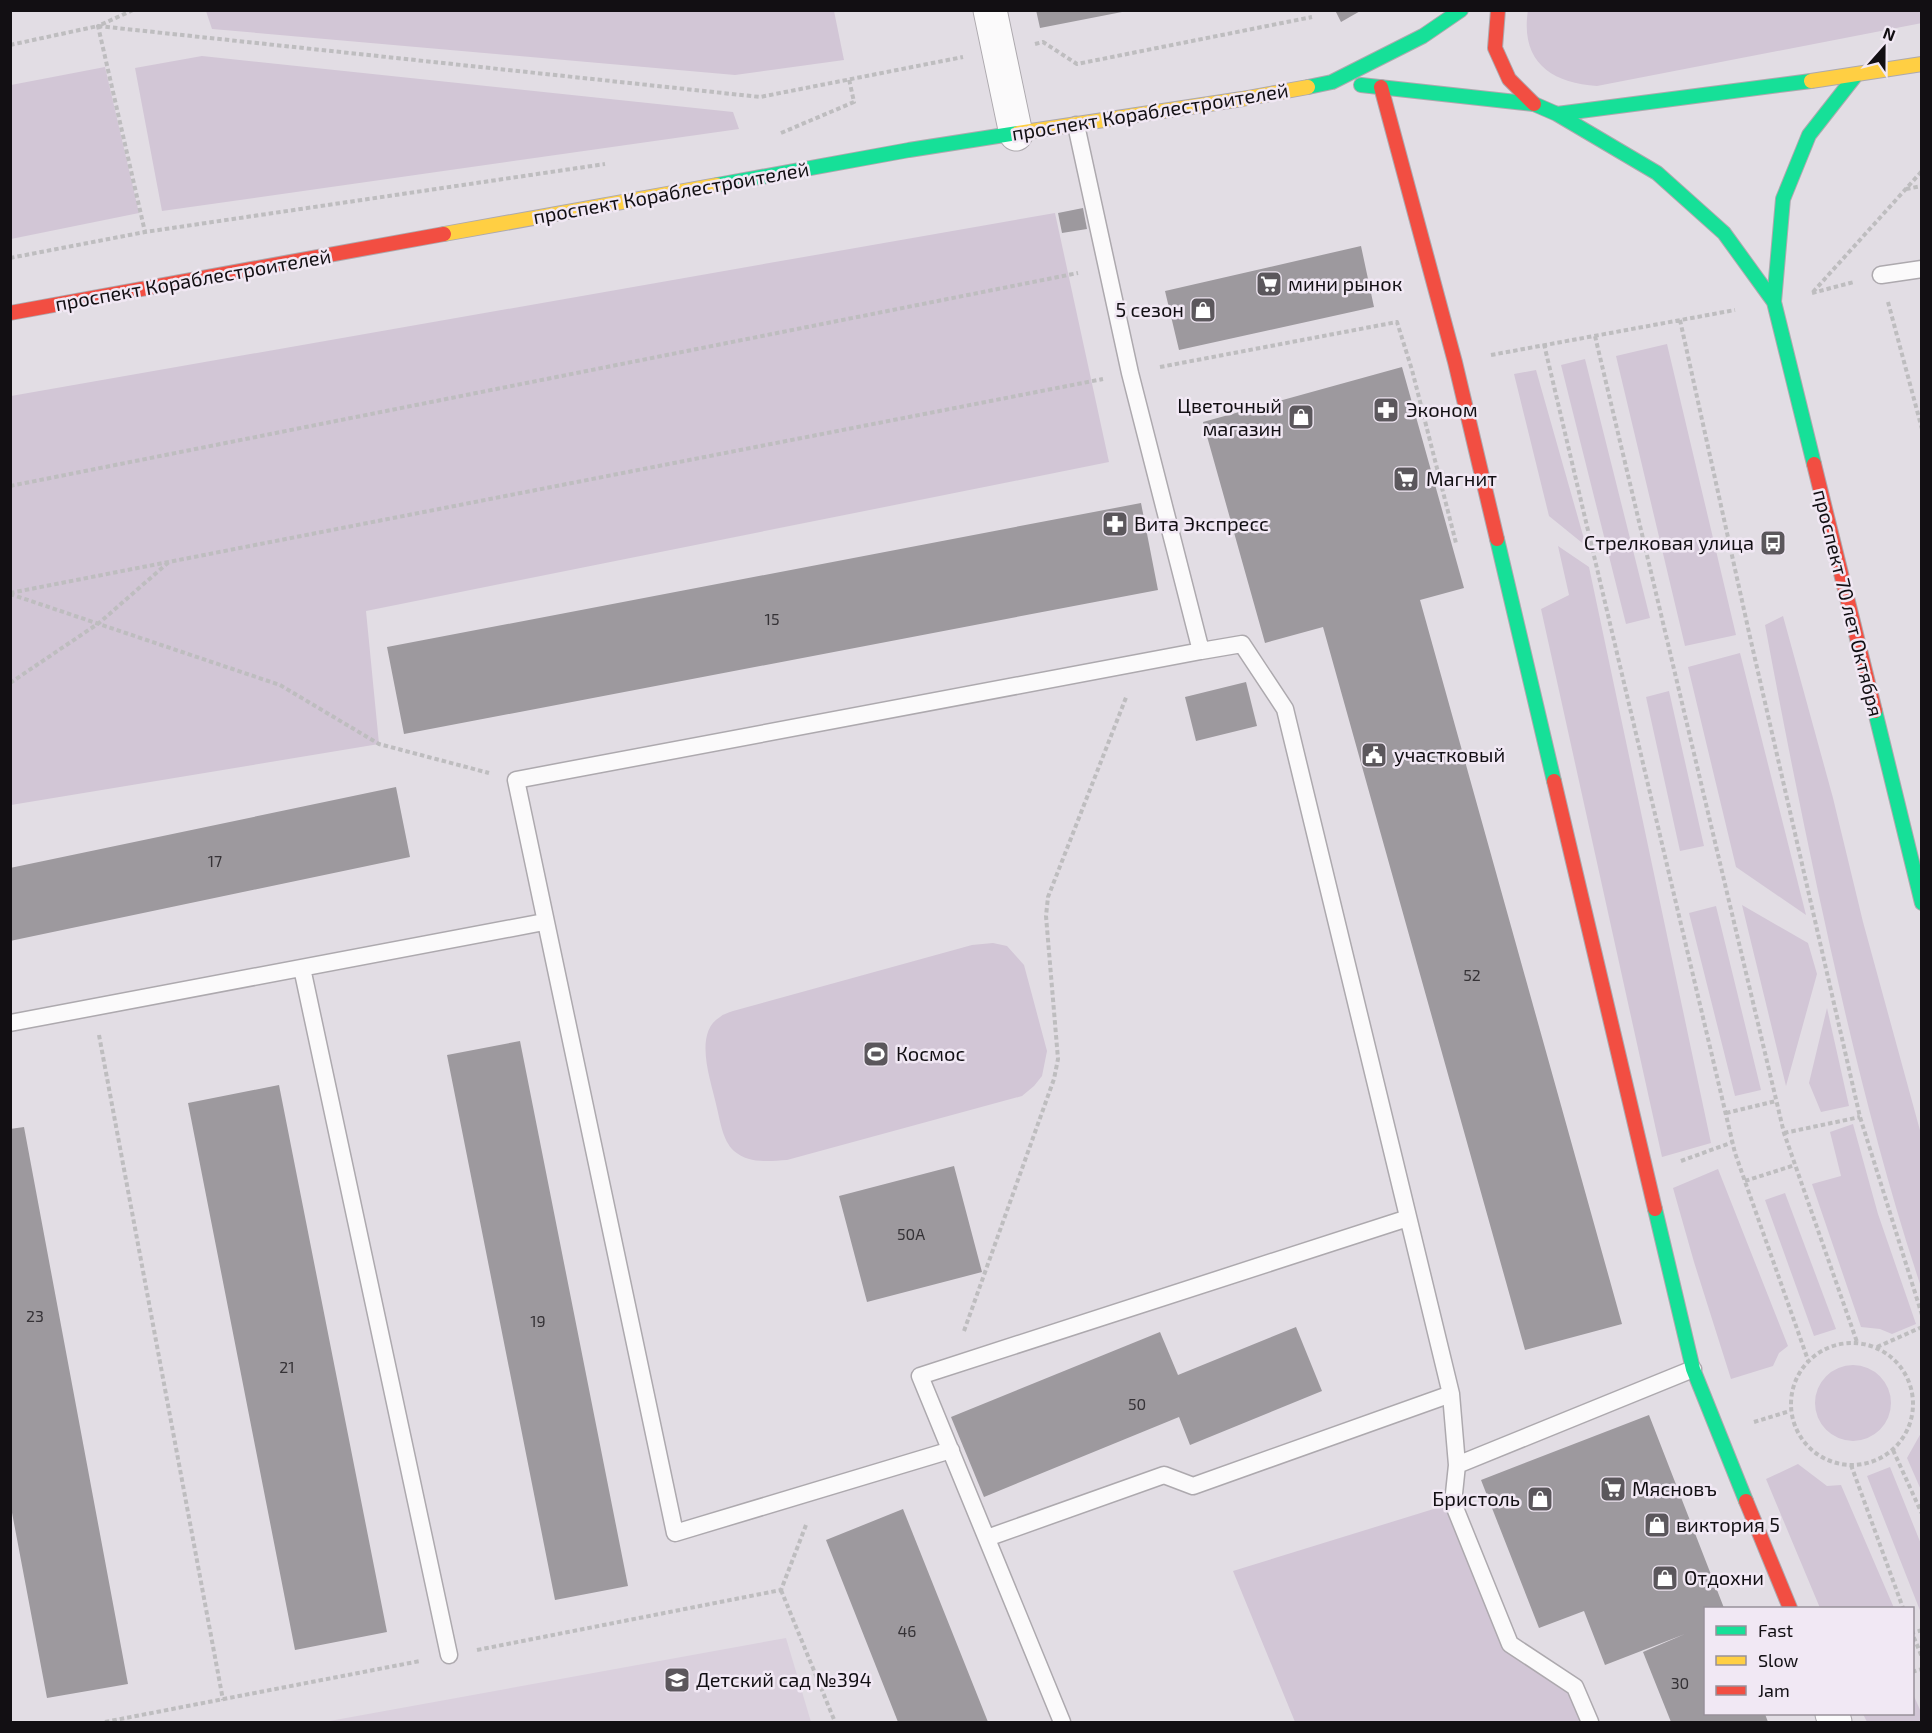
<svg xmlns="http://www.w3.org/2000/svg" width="1932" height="1733" font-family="'Exo 2',sans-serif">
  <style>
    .built { fill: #dad0dd }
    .green { fill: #d2c6d6 }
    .building { fill: #9d999e }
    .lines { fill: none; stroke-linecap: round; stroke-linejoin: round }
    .lane-casing { stroke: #ada9ae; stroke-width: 19 }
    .street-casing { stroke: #ada9ae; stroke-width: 35 }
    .fast-casing { stroke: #ada9ae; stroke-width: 16 }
    .slow-casing { stroke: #ada9ae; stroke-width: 16 }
    .jam-casing { stroke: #ada9ae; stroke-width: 16 }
    .path { stroke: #bebdbf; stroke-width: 4; stroke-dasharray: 4.5 3; stroke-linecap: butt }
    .lane { stroke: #fbfafb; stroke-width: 16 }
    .street { stroke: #fbfafb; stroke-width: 33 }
    .fast { stroke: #16e098; stroke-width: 14 }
    .slow { stroke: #ffcf43; stroke-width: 14 }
    .jam { stroke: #f24e42; stroke-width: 14 }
    .labels { text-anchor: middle; stroke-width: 5; stroke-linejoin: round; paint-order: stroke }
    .number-label { font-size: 16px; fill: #353236 }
    .street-label { font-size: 20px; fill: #120f13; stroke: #f1e8f4 }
    .poi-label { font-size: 20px; fill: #120f13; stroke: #f1e8f4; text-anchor: start }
  </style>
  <rect width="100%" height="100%" fill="#e2dde4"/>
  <path class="built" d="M786,1638L811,1722H324Z"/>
  <path class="green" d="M1528,10H1921L1922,23L1597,86C1550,83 1520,61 1528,10Z
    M206,11H834L844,60L735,75L212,29Z
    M202,56L733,112L739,129L162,211L135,68Z
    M105,67L139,213L11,239V85Z
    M1055,213L1109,462L366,611L379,744L11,805V396Z
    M1667,344L1736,635L1685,646L1616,356Z
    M1585,359L1650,618L1626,624L1561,365Z
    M1536,370L1586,546L1549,516L1514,374Z
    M1558,546L1589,567L1711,1143L1662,1157L1541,609L1569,595Z
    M1783,616L1833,798L1863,922L1921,1134V1287C1891,1197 1867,1105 1845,1012C1815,883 1789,754 1765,625Z
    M1740,653L1806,915L1736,867L1688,667Z
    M1669,691L1704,846L1680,851L1646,697Z
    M1742,905L1808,943L1817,974L1786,1086Z
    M1716,906L1761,1090L1735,1096L1689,913Z
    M993,943L1007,946L1024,965L1047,1051L1042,1076L1034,1086L1022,1096L787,1160C769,1161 749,1164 734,1151C722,1140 720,1119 716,1104C711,1081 693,1033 720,1017C723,1014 728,1013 733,1011L972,945Z
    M1827,1008L1849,1106L1821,1112L1809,1083Z
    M1853,1124L1878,1214L1916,1324L1892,1334L1880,1329L1861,1327L1812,1184L1841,1176L1830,1132Z
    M1718,1169L1788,1346L1779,1353L1773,1366L1731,1379L1694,1262L1673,1188Z
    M1785,1193L1836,1329L1814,1336L1765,1200Z
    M1815 1403a38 38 0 1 1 76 0a38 38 0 1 1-76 0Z
    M1921,1433V1490L1907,1458Z
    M1798,1464L1827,1486L1841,1485L1894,1608H1820L1766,1479Z
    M1890,1467L1921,1544V1613L1867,1476Z
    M1453,1503L1510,1644L1575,1687L1589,1722H1295L1233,1571Z
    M1913,1694L1921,1712V1722H1867L1863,1714H1912Z"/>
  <path class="building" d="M1036,10H1122V12L1040,28Z
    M1335,10H1362L1341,22Z
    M1083,208L1087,229L1062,233L1058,213Z
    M1361,246L1374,307L1179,350L1165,291Z
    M1402,367L1464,588L1420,600L1622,1324L1525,1350L1323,627L1265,643L1203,422Z
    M1141,503L1158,590L404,734L387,647Z
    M1246,682L1257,726L1196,741L1185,697Z
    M396,787L410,857L10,941V868Z
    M520,1041L628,1586L555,1600L447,1055Z
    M279,1085L387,1632L295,1650L188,1103Z
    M24,1127L128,1684L47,1698L10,1502V1129Z
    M954,1166L982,1272L867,1302L839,1196Z
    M1296,1327L1322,1391L1190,1445L1179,1417L984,1497L951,1417L1160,1332L1178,1375Z
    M1649,1415L1724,1608H1706V1714H1765L1768,1722H1671L1643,1652L1685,1634L1605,1665L1584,1611L1539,1628L1481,1480Z
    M903,1509L988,1722H898L826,1540Z"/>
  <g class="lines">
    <g class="lane-casing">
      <path id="lane" d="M1076,125L1130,373L1201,651L1242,644L1285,709L1451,1394L1457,1465L1693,1369
        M1881,275L1922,269
        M302,968L449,1655
        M10,1023L544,922
        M951,1450L675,1533L516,780L1201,651
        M1457,1465L1453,1503L1510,1644L1575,1687L1590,1722
        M987,1538L1164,1475L1193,1486L1451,1394
        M1062,1722L920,1376L1408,1218"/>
    </g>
    <g class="street-casing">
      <path id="street" d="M990,10L1016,134
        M1832,1714L1835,1722"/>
    </g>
    <g class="fast-casing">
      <path id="fast" d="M1361,85L1534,104L1557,114L1657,173L1724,233L1774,302
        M1308,87L1332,82L1423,36L1461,10
        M1557,114L1811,81
        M717,185L909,150L1018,133
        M1814,464L1774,302L1783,199L1809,135L1856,75
        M1497,539L1554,781
        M1875,711L1922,903
        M1655,1209L1693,1369L1746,1501"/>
    </g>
    <g class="slow-casing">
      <path id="slow" d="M1811,81L1922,64
        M1018,133L1242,99L1308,87
        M444,234L717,185"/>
    </g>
    <g class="jam-casing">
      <path id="jam" d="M1498,10L1495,48L1509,79L1534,104
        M1381,87L1455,362L1497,539
        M10,313L444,234
        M1814,464L1875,711
        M1554,781L1655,1209
        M1746,1501L1790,1608"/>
    </g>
    <path class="path" d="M133,10L98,26L145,232
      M1035,44L1043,42L1077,64L1312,17
      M10,45L98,26L760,97L963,57
      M781,133L854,102L849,79
      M1906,189L1922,186
      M10,258L145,232L605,164
      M1813,292L1922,171
      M1812,293L1854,282
      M1888,302L1922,429
      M1680,320L1750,637L1860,1117L1922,1315
      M1595,336L1784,1133L1857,1342
      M1544,344L1735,1153L1808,1360
      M1491,355L1735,310
      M1160,367L1397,322L1412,370L1456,543
      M10,486L1078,273
      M10,593L1103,379
      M10,594L280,685L379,744L489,773
      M10,683L99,623L170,561
      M99,1035L223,1700
      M1726,1113L1776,1101
      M1784,1133L1860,1117
      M1681,1161L1733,1142
      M1745,1181L1795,1165
      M964,1331L1054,1079L1058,1059L1046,916L1048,897L1127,695
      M1791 1404a61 61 0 1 1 122 0a61 61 0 1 1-122 0Z
      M1877,1347L1922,1327
      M1754,1422L1790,1411
      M1893,1450L1922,1514
      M1851,1465L1903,1608
      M781,1590L835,1722
      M1922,1630L1912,1633L1922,1657
      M477,1650L781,1590L806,1525
      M1912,1672L1922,1669
      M105,1722L420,1661"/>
    <use href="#lane" class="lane"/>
    <use href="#street" class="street"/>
    <use href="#fast" class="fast"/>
    <use href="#slow" class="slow"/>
    <use href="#jam" class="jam"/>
  </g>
  <defs>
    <g id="supermarket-square" transform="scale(1.35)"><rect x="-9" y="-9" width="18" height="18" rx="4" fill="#5b575c" stroke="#f1e8f4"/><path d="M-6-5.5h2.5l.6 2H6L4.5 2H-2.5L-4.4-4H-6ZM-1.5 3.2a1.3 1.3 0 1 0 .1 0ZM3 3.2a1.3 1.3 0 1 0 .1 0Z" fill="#fff"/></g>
    <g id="shop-square" transform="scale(1.35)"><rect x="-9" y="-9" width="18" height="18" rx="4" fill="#5b575c" stroke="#f1e8f4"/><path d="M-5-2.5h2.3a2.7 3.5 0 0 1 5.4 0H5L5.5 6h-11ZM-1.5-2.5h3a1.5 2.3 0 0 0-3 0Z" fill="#fff"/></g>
    <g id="pharmacy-square" transform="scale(1.35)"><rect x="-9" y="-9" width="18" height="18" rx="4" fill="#5b575c" stroke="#f1e8f4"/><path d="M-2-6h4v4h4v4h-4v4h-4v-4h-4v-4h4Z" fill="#fff"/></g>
    <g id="bus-square" transform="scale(1.35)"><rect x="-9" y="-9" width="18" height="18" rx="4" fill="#5b575c" stroke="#f1e8f4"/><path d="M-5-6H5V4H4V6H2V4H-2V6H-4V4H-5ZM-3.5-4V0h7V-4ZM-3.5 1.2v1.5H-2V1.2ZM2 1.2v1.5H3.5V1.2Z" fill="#fff"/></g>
    <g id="civic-square" transform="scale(1.35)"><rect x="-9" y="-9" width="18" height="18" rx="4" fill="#5b575c" stroke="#f1e8f4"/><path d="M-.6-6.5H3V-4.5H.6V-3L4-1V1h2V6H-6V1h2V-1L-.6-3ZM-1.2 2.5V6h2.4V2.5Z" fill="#fff"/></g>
    <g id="stadium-square" transform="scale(1.35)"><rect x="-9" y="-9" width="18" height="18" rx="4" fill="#5b575c" stroke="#f1e8f4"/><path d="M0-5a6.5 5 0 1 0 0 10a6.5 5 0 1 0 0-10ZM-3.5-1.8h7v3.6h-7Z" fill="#fff"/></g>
    <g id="school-square" transform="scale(1.35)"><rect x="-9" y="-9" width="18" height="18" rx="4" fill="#5b575c" stroke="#f1e8f4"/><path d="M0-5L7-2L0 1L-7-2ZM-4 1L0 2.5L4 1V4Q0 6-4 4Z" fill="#fff"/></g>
  </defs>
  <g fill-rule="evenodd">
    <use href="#supermarket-square" x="1269" y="284"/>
    <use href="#shop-square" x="1203" y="310"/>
    <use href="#pharmacy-square" x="1386" y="410"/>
    <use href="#shop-square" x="1301" y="417"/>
    <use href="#supermarket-square" x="1406" y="479"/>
    <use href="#pharmacy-square" x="1115" y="524"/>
    <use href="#bus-square" x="1773" y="543"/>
    <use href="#civic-square" x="1374" y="755"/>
    <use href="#stadium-square" x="876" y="1054"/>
    <use href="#supermarket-square" x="1613" y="1489"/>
    <use href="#shop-square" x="1540" y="1499"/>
    <use href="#shop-square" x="1657" y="1525"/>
    <use href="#shop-square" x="1665" y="1578"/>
    <use href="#school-square" x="677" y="1680"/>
  </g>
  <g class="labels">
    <g class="number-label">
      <text x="772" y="625">15</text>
      <text x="215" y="867">17</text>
      <text x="1472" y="981">52</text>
      <text x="911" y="1240">50А</text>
      <text x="35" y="1322">23</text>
      <text x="538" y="1327">19</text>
      <text x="287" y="1373">21</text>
      <text x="1137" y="1410">50</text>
      <text x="907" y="1637">46</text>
      <text x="1680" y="1689">30</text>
    </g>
    <g class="street-label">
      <text transform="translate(1150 112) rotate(-9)" y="7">проспект Кораблестроителей</text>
      <text transform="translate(671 193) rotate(-10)" y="7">проспект Кораблестроителей</text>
      <text transform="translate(193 280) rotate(-10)" y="7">проспект Кораблестроителей</text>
      <text transform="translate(1848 603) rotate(76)" y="7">проспект 70 лет Октября</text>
    </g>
    <g class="poi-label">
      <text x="1288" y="291">мини рынок</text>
      <text x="1184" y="317" text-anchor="end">5 сезон</text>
      <text x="1282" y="413" text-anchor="end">Цветочный<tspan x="1282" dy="23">магазин</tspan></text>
      <text x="1406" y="417">Эконом</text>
      <text x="1426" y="486">Магнит</text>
      <text x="1134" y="531">Вита Экспресс</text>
      <text x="1754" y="550" text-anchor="end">Стрелковая улица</text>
      <text x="1394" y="762">участковый</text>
      <text x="896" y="1061">Космос</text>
      <text x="1632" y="1496">Мясновъ</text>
      <text x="1520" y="1506" text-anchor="end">Бристоль</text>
      <text x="1676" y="1532">виктория 5</text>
      <text x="1684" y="1585">Отдохни</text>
      <text x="696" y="1687">Детский сад №394</text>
    </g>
  </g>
  <rect width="1932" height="1733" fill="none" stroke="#120f13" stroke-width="24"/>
  <rect x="1704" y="1607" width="210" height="108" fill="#f1e8f4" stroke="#98919a" stroke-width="1.5"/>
  <rect x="1716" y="1626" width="30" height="9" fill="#16e098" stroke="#98919a" stroke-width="1.5"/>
  <text x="1758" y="1637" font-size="18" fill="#120f13">Fast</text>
  <rect x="1716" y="1656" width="30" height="9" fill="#ffcf43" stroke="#98919a" stroke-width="1.5"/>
  <text x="1758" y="1667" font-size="18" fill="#120f13">Slow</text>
  <rect x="1716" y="1686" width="30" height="9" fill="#f24e42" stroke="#98919a" stroke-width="1.5"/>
  <text x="1758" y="1697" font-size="18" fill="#120f13">Jam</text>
  <g transform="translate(1884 48) rotate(21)" stroke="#f1e8f4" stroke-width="4.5" paint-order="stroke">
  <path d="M0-4.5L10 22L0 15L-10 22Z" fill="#120f13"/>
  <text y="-9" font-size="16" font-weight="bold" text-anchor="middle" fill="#120f13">N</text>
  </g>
</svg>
